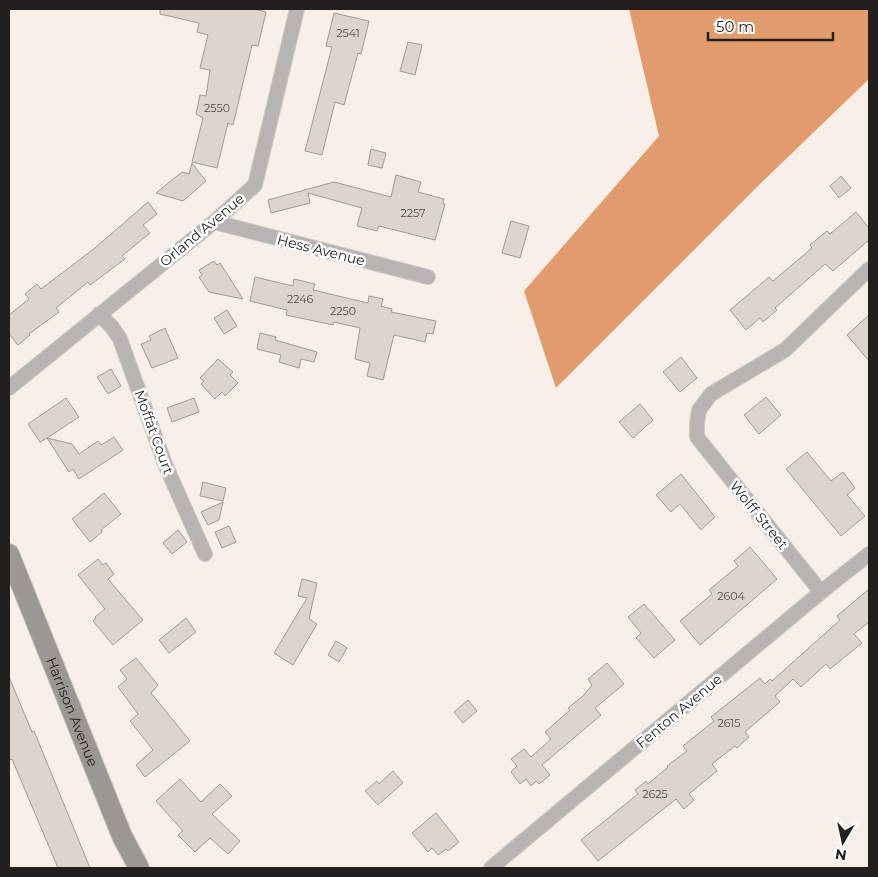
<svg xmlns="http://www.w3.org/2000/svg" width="878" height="877" font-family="Montserrat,sans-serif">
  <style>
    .forest { fill: #e19b6c }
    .building { fill: #dcd4cd; stroke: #a29b95 }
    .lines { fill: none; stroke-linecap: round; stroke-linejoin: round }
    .minor-casing { stroke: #d1cac4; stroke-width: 16 }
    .secondary-casing { stroke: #d1cac4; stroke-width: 22 }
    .minor { stroke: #b8b4b1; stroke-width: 14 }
    .secondary { stroke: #9b9792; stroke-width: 20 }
    .labels { text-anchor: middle; stroke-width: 5; stroke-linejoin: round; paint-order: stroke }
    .number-label { font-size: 11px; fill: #504c49 }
    .street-label { font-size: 14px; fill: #221f1d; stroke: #fff }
  </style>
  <rect width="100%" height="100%" fill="#f8efe9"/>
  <path class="forest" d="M629,9H869V79L763,181L556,388L524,291L659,136Z"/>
  <path class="building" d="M160,9H254L266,12L258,46L252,45L233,125L228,123L217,168L192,162L203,118L196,114L200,95L206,96L210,70L200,68L208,35L197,32L199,23L160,14Z
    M334,13L369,21L361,54L358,53L344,105L335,102L322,155L305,151L332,47L326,46Z
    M408,42L422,45L415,75L400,71Z
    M371,149L386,153L382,168L368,165Z
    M192,163L206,181L183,201L156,193L182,172L189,174Z
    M396,175L421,182L418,192L444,199L443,204H445L435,240L379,226L377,231L357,226L362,208L308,193L310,203L271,213L268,200L334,182L391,197Z
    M841,176L851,188L839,198L830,186Z
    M148,202L157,214L143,225L150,233L122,256L125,259L90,285L88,282L56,308L59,312L29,334L30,335L18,345L9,334V315L29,299L25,294L37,284L41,289L95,248Z
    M856,212L869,228V240L833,271L825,264L775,308L777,310L763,322L760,318L746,330L730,310L769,277L773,281L812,248L810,245L827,231L830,234Z
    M511,221L529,226L520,258L502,253Z
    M214,261L217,265L220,263L243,299L209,292L199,277L202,275L199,270Z
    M255,277L293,286L294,279L315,284L313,290L368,303L369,296L383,299L381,306L392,309L391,312L436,321L433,334L427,333L425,342L394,335L383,380L367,376L370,363L355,359L360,328L334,322L333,325L286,315L287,310L250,301Z
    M227,310L237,326L224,334L214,318Z
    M869,315V361L847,335Z
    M165,328L178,358L152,368L141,344L151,340L149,336Z
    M260,333L276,337L275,340L317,352L314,362L301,359L299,368L279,362L281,355L257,349Z
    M681,357L697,378L680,392L663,372Z
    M218,359L233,372L230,375L238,383L225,396L222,392L215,399L201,384L204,381L200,378Z
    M111,369L121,386L108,394L97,377Z
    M766,397L781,415L759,434L744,415Z
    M66,398L79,417L47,438L72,444L79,454L98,441L101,445L114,437L123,450L79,479L73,469L69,472L47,438L40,442L28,424Z
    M194,398L199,412L172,422L167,408Z
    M640,404L653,420L633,438L619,422Z
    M807,452L831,481L843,472L855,488L847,495L865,516L841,536L786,469Z
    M681,474L715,517L701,530L680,504L671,512L656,495Z
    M203,482L226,488L223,501L200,496Z
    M104,493L121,514L101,530L102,532L90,542L72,519Z
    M223,502L219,520L208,525L201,512Z
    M229,526L236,542L222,548L215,532Z
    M178,530L187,542L172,554L163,543Z
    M750,547L777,579L700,645L680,621L712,594L709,590L738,566L734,561Z
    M98,559L103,565L106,563L114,574L108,579L143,620L113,645L93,621L96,618L95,617L105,609L78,575Z
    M302,579L317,583L309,619L317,624L293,665L274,653L307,598L298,596Z
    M869,589V622L854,634L862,643L830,669L826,664L801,687L793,679L775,696L780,702L745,732L749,737L737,748L735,746L712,764L717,771L689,794L694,800L684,809L676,799L598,861L581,840L638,794L635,790L646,781L648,784L668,767L667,766L687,751L683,746L714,721L711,717L760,678L765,684L770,679L772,681L840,620L837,616Z
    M644,604L675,640L654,658L636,638L641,633L628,617Z
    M186,618L196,632L169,653L159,640Z
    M336,641L347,648L339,662L328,655Z
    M136,658L158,685L151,693L190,741L145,777L136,765L153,750L130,721L138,714L118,687L127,679L120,670Z
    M607,663L624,684L595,708L601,715L542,765L550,775L539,784L536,781L531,786L526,779L520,784L511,772L517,766L511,759L524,749L531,757L551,739L545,732L570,710L568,708L583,696L592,685L588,679Z
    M9,677L32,732L34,731L90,868H58L12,759L9,760Z
    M468,700L477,711L463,723L454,712Z
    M393,771L403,783L378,805L365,791L377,781L379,784Z
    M180,779L201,802L220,784L232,796L212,814L240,841L228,854L210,838L195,852L178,835L183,831L156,801Z
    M436,813L459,842L448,851L446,849L438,855L432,848L428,852L412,833Z"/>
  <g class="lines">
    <g class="minor-casing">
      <path id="minor" d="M214,222L428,277
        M99,314L112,327L120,339L165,464L205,554
        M9,388L214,222L255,185L297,9
        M821,592L697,437V423L699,410L711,394L785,350L869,269
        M491,868L821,592L869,554"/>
    </g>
    <g class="secondary-casing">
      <g id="secondary">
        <path id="s1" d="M9,554L122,836L139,868"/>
      </g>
    </g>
    <use href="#minor" class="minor"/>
    <use href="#secondary" class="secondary"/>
  </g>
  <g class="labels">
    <g class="number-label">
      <text x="348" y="37">2541</text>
      <text x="217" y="112">2550</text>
      <text x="413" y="217">2257</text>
      <text x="300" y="303">2246</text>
      <text x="343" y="315">2250</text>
      <text x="731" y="600">2604</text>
      <text x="729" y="727">2615</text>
      <text x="655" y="798">2625</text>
    </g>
    <g class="street-label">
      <text transform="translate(202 230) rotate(-40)" y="5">Orland Avenue</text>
      <text transform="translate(321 250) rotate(14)" y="5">Hess Avenue</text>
      <text transform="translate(154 432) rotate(70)" y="5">Moffat Court</text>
      <text transform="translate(759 515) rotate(51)" y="5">Wolff Street</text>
      <text transform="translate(679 711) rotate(-40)" y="5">Fenton Avenue</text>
      <text dy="5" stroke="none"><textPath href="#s1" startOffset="170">Harrison Avenue</textPath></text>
    </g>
  </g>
  <rect width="878" height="877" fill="none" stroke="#221f1d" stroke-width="20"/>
  <g transform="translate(843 842) rotate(189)" stroke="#ffffff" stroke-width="4" paint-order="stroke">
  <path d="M0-4L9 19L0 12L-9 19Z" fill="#221f1d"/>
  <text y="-8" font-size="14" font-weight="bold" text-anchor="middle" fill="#221f1d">N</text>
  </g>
  <path d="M708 32v8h125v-8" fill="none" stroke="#221f1d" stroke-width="2.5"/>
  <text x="716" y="32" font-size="15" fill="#221f1d" stroke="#ffffff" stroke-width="4" paint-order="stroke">50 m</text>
</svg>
